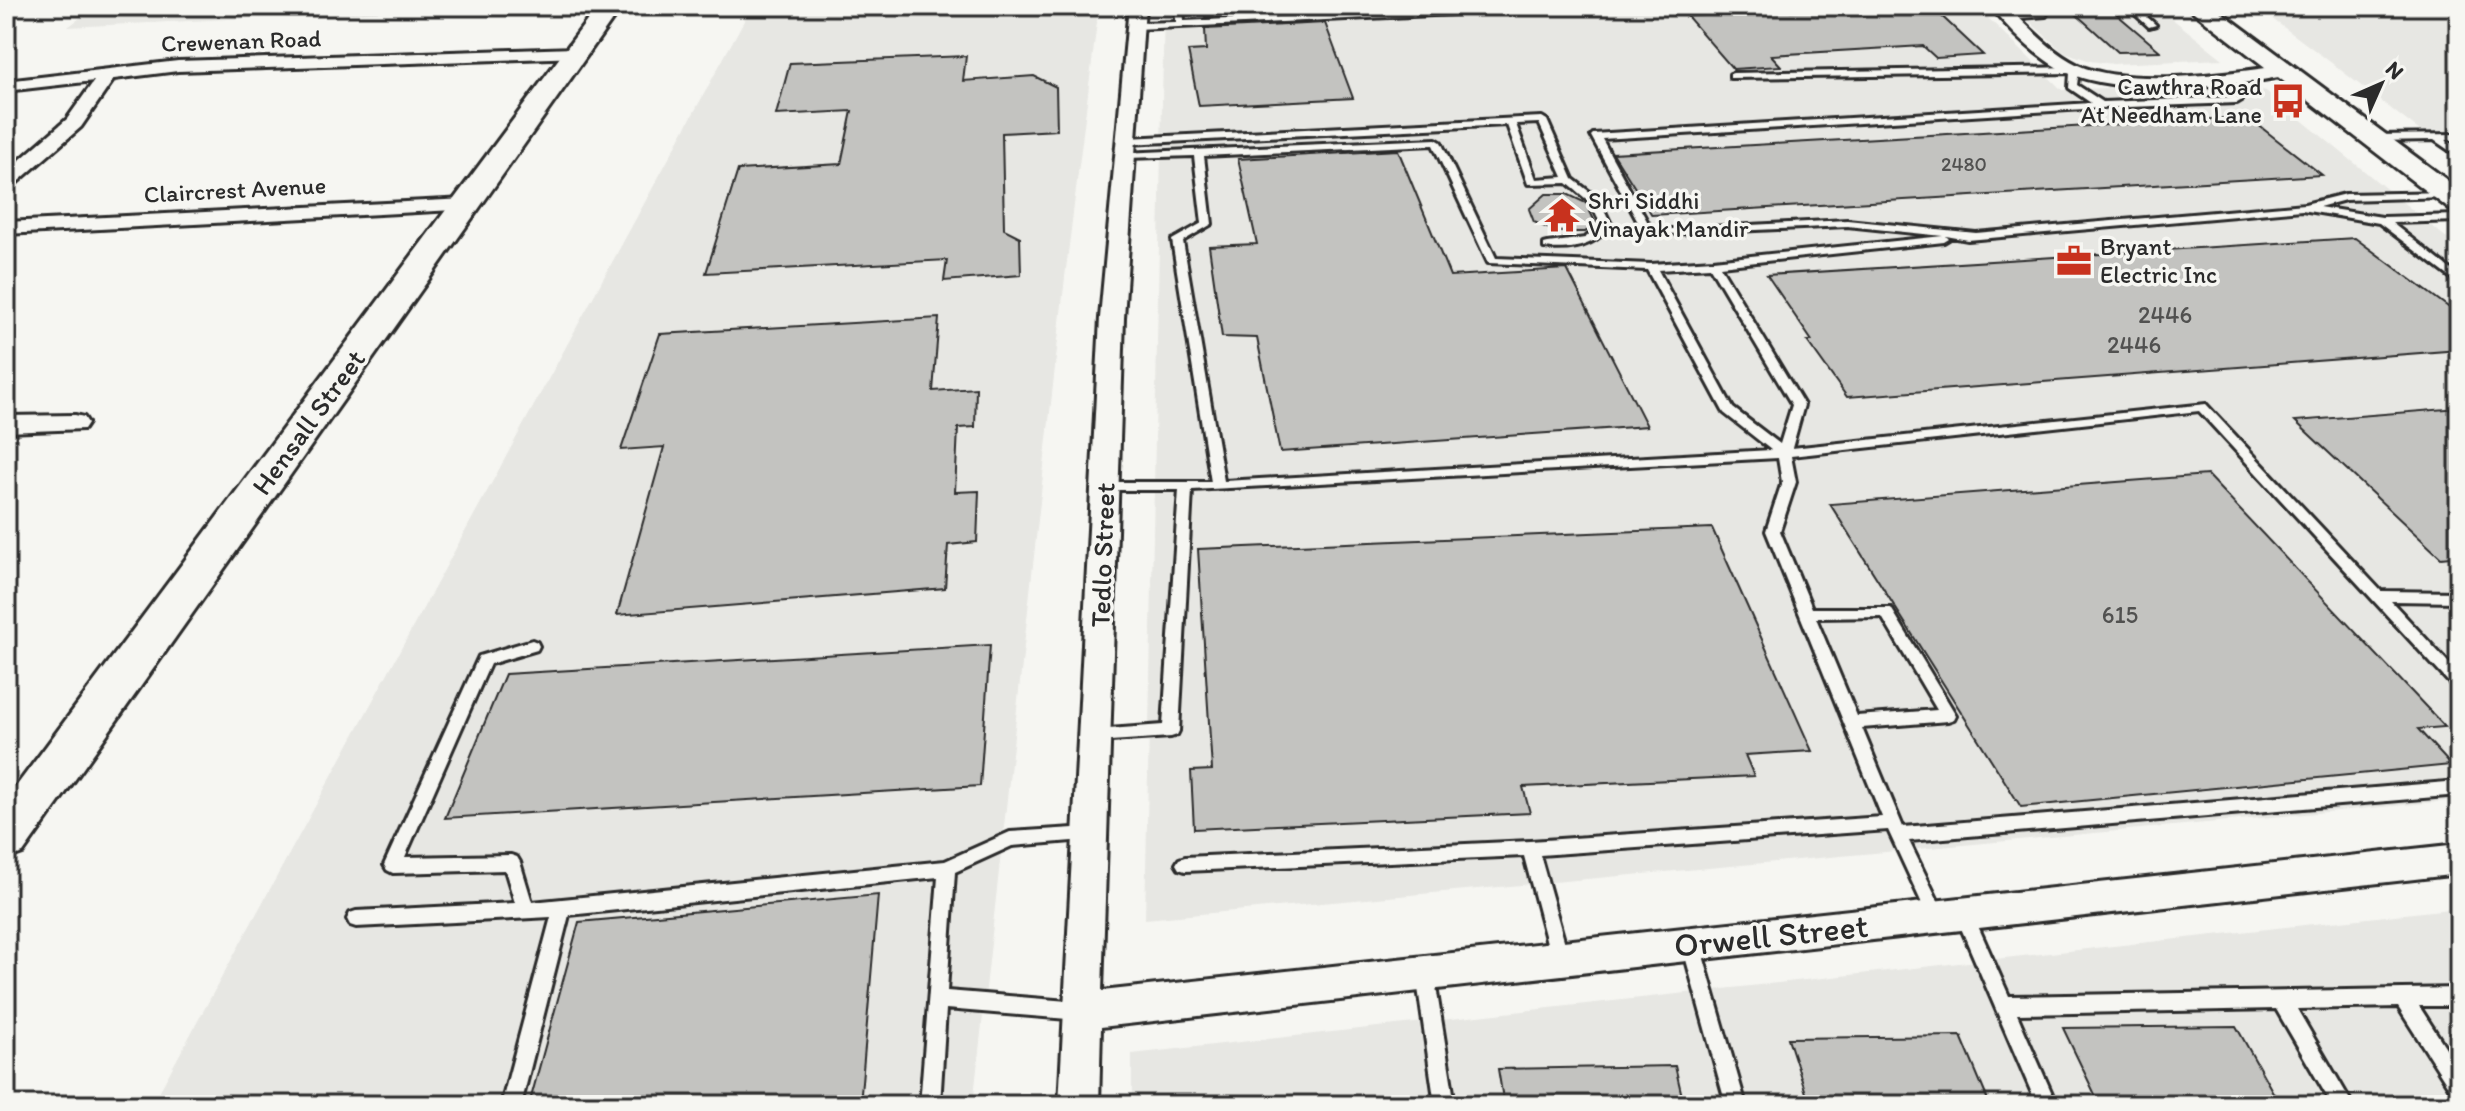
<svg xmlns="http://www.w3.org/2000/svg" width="2465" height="1111" font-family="Itim,sans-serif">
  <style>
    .built { fill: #e7e7e3 }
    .building { fill: #c3c3c0; stroke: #2b2b2b; stroke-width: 2 }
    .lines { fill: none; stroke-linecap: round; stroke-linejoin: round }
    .lane-casing { stroke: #2b2b2b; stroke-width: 6 }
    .street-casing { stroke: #2b2b2b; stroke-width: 6 }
    .secondary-casing { stroke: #2b2b2b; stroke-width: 6 }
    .lane { fill: #f6f6f2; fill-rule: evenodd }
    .street { fill: #f6f6f2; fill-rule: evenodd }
    .secondary { fill: #f6f6f2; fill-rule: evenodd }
    .labels { text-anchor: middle; stroke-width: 7; stroke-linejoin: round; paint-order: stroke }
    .far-number-label { font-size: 20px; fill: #515150 }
    .far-street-label { font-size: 24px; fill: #2b2b2b; stroke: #f6f6f2 }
    .far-poi-label { font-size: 24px; fill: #2b2b2b; stroke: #f6f6f2; text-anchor: start }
    .number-label { font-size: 24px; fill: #515150 }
    .street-label { font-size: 28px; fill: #2b2b2b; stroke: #f6f6f2 }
    .near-street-label { font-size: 34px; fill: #2b2b2b; stroke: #f6f6f2 }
  </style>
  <rect width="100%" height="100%" fill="#f6f6f2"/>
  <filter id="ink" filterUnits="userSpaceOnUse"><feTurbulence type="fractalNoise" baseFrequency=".0125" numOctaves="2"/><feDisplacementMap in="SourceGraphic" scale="16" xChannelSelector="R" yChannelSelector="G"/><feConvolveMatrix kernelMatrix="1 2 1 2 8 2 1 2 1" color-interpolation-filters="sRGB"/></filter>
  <g filter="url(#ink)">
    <path class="built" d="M96,6H494L68,27Z
      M752,6H1099L1065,277L973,1105H152Z
      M1164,6H1976L2062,90L2231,82L2266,91L2459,248V800L1145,919Z
      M2012,6H2156L2223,59L2113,64L2090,61L2062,51Z
      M2255,6H2459V161L2325,58Z
      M2459,908V1105H1132V1054Z"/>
    <path class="building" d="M1204,6H1318L1321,12L1205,17Z
      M1874,6L1934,9L1983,55L1936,58L1923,46L1771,55L1781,66L1733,69L1687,16Z
      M2067,6H2107L2160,51L2118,52Z
      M1325,23L1353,98L1199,106L1188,51L1206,50L1205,29Z
      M966,56L963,81L1034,76L1056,87L1057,130L1002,133L1004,229L1020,237L1021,275L944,281L947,260L706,273L738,170L841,164L852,111L776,115L790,63Z
      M2248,117L2322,175L1652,215L1613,153Z
      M1398,150L1450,276L1567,269L1647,426L1280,452L1257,338L1222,337L1209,246L1257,244L1238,159Z
      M1546,194H1567L1586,203L1596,224L1585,232H1556L1534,222L1529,209Z
      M2355,238L2459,315V350L1847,397L1807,341H1812L1767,275Z
      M939,318L933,391L976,388L975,427L958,428L955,492L979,491L977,542L948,545L945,588L617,615L664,447L621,450L660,334Z
      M2459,408V556L2441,558L2295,421Z
      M2207,475L2445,727L2418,729L2451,765L2021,807L1830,504Z
      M1712,528L1812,751L1745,755L1754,776L1523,787L1530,813L1194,829L1191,771L1212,770L1198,549Z
      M990,645L980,786L445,818L505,674Z
      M878,895L860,1105H529L579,922Z
      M2236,1026L2280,1105H2100L2063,1028Z
      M1961,1036L1990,1105H1810L1788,1038Z
      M1675,1066L1684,1105H1504L1498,1069Z"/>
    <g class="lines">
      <g class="lane-casing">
        <path id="lane" d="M1175,6H1183L1184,21L1527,6H1586L1582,8L1136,29L1132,26L1136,23L1176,22Z
          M2034,6H2042L2047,14L2046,16L2009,19L2005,16L2009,13L2037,12Z
          M2126,6H2135L2156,25L2149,27Z
          M2075,67L2079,70L2077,85L2103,102L2237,97L2242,100L2237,103L2101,108L1602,139L1652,230L1847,220L1976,233L2305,204L2345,194L2451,192L2452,194L2447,197L2345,200L2319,207L2382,217L2459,215V221L2392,223L2459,276V284L2379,223L2302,210L1968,240L1946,236L1949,239L1944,242L1720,266L1804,405L1792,448L2206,404L2381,591L2459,592V602L2391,601L2459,674V690L2454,688L2199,411L1791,456L1796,482L1780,531L1812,608H1891L1956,715L1954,719L1948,721L1862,728L1903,827L2459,781V795L1909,841L1946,917L1943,923L1937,925L1931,923L1888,830L1540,855L1569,958L1566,964L1560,966L1554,964L1551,958L1524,856L1185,871L1179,869L1176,864L1179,859L1185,857L1530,841L1882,817L1766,531L1782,482L1778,458L1192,490L1179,731L1177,735L1171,737L1095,742L1089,741L1087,736L1089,731L1095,730L1163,725L1179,490H1105L1098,486L1105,482H1211L1172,240L1202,223L1194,156L1126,158L1121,155L1123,153L1436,139L1441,142L1496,258L1651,264L1713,260L1943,236L1847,226L1645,235L1591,136L1593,134L2091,103L2069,88L2070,73L1730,78V74L1733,73ZM1433,145L1488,263L1647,270L1724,413L1771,450L1224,481L1183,241L1212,224L1204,156ZM1710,267L1792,405L1780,444L1733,408L1658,270ZM1882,617L1937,710L1857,716L1816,618Z
          M1542,117L1547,120L1573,179L1599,199L1611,224C1596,247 1570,251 1544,248V244L1548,243L1585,238L1601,224L1591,203L1567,183L1528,184L1507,125L1128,144L1123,141L1128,138ZM1539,123L1563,177L1536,179L1516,124Z
          M2459,134V140H2446L2459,149V157L2434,140L2374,141L2369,138L2374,135Z
          M532,640L537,642L539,646L537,650L490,664L405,857L511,855L517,857L520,862L532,902L945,861L1010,832L1090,827L1096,829L1098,834L1096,839L1012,846L955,872L947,991L1080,1002L1087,1005L1089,1011L1087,1017L1080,1020L946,1009L940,1105H920L938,877L569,915L521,1105H501L551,917L356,927L350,925L347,919L350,913L356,911L515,903L505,870L393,873L387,870L384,865L479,656Z
          M1964,906L1970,908L2009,996L2459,988V1006H2419L2459,1068V1095L2452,1092L2398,1007L2297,1009L2353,1105H2332L2276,1009L2017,1014L2057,1105H2037L1955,914L1958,908Z
          M1691,937L1697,939L1700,945L1746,1105H1726L1682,945L1685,939Z
          M1425,965L1431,968L1434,974L1455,1105H1435L1416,974L1419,968Z"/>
      </g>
      <g class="street-casing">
        <path id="street" d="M1129,6H1145L1124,318L1102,991L2459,844V874L1101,1027L1099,1105H1059L1100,318Z
          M1990,6H2007C2029,27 2051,52 2078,65C2128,88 2232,73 2286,65L2295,70L2292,74C2236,88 2122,96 2068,73C2040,61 2009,30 1990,6Z
          M575,48L581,49L584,53L581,57L178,71L114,79L81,127L13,186L6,188V172L67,119L94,81L6,91V81L178,61Z
          M466,199L476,205L473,209L6,234V222Z
          M75,415L84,417L88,423L84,429L6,432V416Z"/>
      </g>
      <g class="secondary-casing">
        <path id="secondary" d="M598,6H622L23,853L6,859V800Z
          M2186,6H2213L2459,189V212L2449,209Z"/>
      </g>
      <use href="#lane" class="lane"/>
      <use href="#street" class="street"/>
      <use href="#secondary" class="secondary"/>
    </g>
  </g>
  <defs>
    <g id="bus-bare" transform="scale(2.76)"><path d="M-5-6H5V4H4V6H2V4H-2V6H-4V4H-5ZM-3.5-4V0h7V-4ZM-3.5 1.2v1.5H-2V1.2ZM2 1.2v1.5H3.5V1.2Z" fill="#c8321e" stroke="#f6f6f2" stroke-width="2.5" paint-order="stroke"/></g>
    <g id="temple-bare" transform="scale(2.76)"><path d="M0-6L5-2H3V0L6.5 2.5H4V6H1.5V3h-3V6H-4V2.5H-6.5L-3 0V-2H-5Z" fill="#c8321e" stroke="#f6f6f2" stroke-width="2.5" paint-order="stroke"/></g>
    <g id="office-bare" transform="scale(2.76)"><path d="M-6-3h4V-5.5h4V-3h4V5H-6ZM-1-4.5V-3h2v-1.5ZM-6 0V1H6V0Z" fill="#c8321e" stroke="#f6f6f2" stroke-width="2.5" paint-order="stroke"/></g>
  </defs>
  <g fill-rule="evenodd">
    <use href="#bus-bare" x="2288" y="101"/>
    <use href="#temple-bare" x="1562" y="215"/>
    <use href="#office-bare" x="2074" y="261"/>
  </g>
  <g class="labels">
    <g class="far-number-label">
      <text x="1964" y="171">2480</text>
    </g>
    <g class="far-street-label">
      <text transform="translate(241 41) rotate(-2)" y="8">Crewenan Road</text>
      <text transform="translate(235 190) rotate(-3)" y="8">Claircrest Avenue</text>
    </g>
    <g class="far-poi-label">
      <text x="2262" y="95" text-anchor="end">Cawthra Road<tspan x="2262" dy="28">At Needham Lane</tspan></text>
      <text x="1588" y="209">Shri Siddhi<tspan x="1588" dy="28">Vinayak Mandir</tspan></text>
      <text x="2100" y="255">Bryant<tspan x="2100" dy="28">Electric Inc</tspan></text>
    </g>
    <g class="number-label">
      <text x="2165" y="323">2446</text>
      <text x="2134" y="353">2446</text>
      <text x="2120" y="623">615</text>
    </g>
    <g class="street-label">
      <text transform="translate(308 422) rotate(-54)" y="10">Hensall Street</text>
      <text transform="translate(1102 555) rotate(-88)" y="10">Tedlo Street</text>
    </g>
    <g class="near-street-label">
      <text transform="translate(1771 935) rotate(-6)" y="12">Orwell Street</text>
    </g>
  </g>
  <rect width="2465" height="1111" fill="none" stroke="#f6f6f2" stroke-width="32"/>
  <rect x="16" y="16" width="2433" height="1079" fill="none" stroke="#2b2b2b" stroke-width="3" filter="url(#ink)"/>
  <g transform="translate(2381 84) rotate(45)" stroke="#f6f6f2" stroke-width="6" paint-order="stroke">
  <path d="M0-6L14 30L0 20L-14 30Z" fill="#2b2b2b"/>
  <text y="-12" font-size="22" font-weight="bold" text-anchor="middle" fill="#2b2b2b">N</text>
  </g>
</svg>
